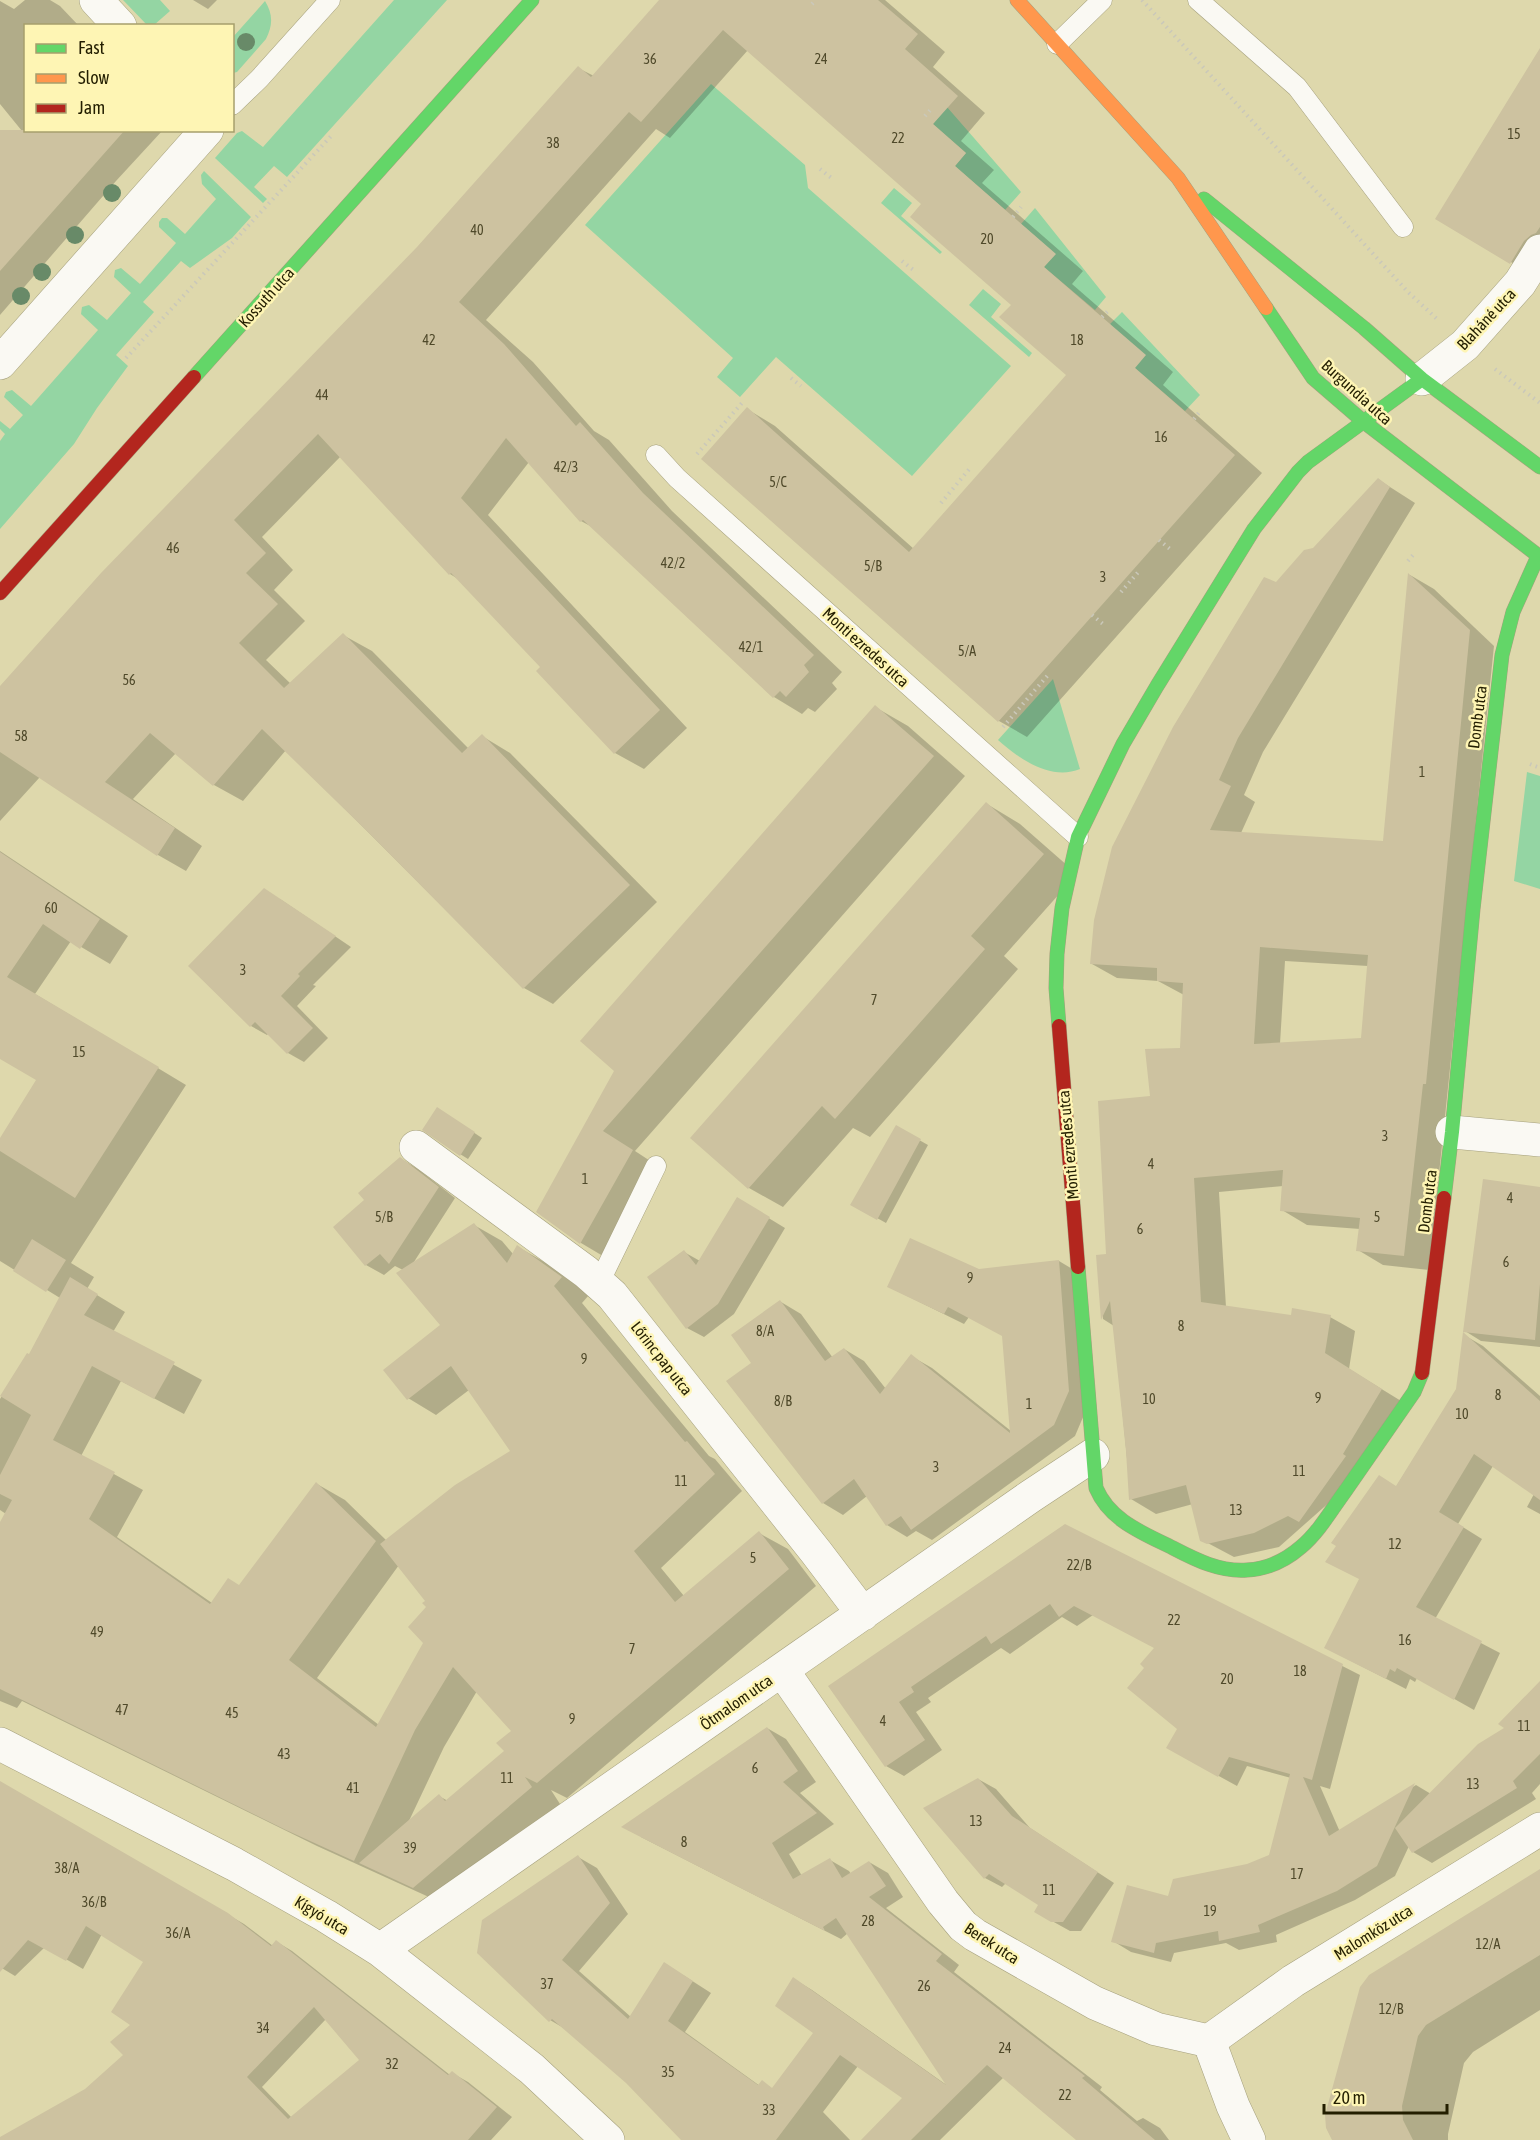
<svg xmlns="http://www.w3.org/2000/svg" width="1540" height="2140" font-family="'Asap Condensed',sans-serif">
  <style>
    .green { fill: #94d5a3 }
    .shadow { fill: #0003; fill-rule: evenodd }
    .building { fill: #cdc2a0; fill-rule: evenodd }
    .lines { fill: none; stroke-linecap: round; stroke-linejoin: round }
    .lane-casing { stroke: #a5a07d; stroke-width: 21 }
    .street-casing { stroke: #a5a07d; stroke-width: 34 }
    .fast-casing { stroke: #a5a07d; stroke-width: 15 }
    .slow-casing { stroke: #a5a07d; stroke-width: 15 }
    .jam-casing { stroke: #a5a07d; stroke-width: 15 }
    .path { stroke: #cac8ba; stroke-width: 4; stroke-dasharray: 1.5 4.5; stroke-linecap: butt }
    .lane { stroke: #faf9f3; stroke-width: 20 }
    .street { stroke: #faf9f3; stroke-width: 33 }
    .fast { stroke: #63d668; stroke-width: 14 }
    .slow { stroke: #ff974d; stroke-width: 14 }
    .jam { stroke: #b3261e; stroke-width: 14 }
    .tree { fill: #688a68 }
    .labels { text-anchor: middle; stroke-width: 5; stroke-linejoin: round; paint-order: stroke }
    .number-label { font-size: 14px; fill: #4f492a }
    .street-label { font-size: 16px; fill: #231e00; stroke: #fef5b4 }
  </style>
  <rect width="100%" height="100%" fill="#ded8ac"/>
  <path class="green" d="M123,0H160L170,11L154,25H147Z
    M394,0H447L287,177L274,166L254,187L267,199L263,203L215,158L237,133L242,131L263,147Z
    M265,1C273,14 273,25 266,39L237,72L233,73V37Z
    M711,84L805,165L808,188L1011,366L912,476L776,357L740,397L717,377L733,358L585,225Z
    M947,107L1021,192L1005,210L955,166L966,153L933,124Z
    M204,171L251,217L232,238L190,268L181,261L143,302L154,312L116,355L128,366L97,408L74,444L0,529V441L5,434L0,429V421L10,429L23,415L4,397L6,392L12,390L31,406L98,330L81,314L82,307L89,305L107,320L131,293L114,277L115,270L121,268L140,284L176,243L159,227V222L162,218H167L185,234L216,199L202,184L201,175Z
    M894,188L912,203L901,216L942,252L940,254L881,203Z
    M1035,208L1106,297L1095,310L1044,267L1055,254L1021,224Z
    M983,289L1001,304L991,317L1032,353L1029,357L969,305Z
    M1122,312L1200,395L1185,411L1135,368L1110,324Z
    M1053,679L1080,769C1051,781 1019,759 998,740Z
    M1527,772L1540,776V889L1514,881Z"/>
  <path class="shadow" d="M25,0H50L60,6L79,26H26V130H163L116,181L0,315V156L22,131L0,104V1L14,9Z
    M193,0H217L208,9Z
    M661,0H885L945,52L933,67L985,113L961,141L994,170L982,183L1083,271L1072,284L1173,372L1163,385L1262,473L1027,737L999,721L747,409L775,426L914,549L1068,375L1013,305L924,204L748,50L670,138L656,129L486,320L533,362L594,431L609,440L672,511L842,672L832,683L837,689L815,712L808,708L802,714L774,697L594,528L581,521L529,462L488,515L687,728L644,769L615,753L542,667L458,579L450,574L341,456L262,537L293,570L274,590L305,621L266,660L291,684L343,635L372,651L469,749L482,736L510,753L657,902L553,1004L524,988L286,750L243,801L214,785L176,753L133,799L202,846L186,871L158,855L40,777L0,821V688L418,248L578,68L594,76Z
    M1540,51V279L1437,219Z
    M1379,480L1415,503L1263,752L1244,795L1255,802L1241,833L1384,842L1410,575L1434,589L1494,646L1429,1270L1383,1265L1358,1250L1360,1229L1307,1225L1282,1210L1283,1186L1219,1192L1226,1307L1292,1317H1330L1355,1331L1349,1369L1406,1404L1367,1469L1279,1547L1234,1557L1202,1540L1193,1504L1156,1514L1131,1499L1114,1326L1103,1319L1098,1257L1108,1256L1151,1098L1182,1049L1184,995L1158,981L1117,978L1092,964L1277,584L1314,549ZM1285,961L1368,966L1362,1039L1280,1044Z
    M875,707L908,726L965,776L635,1151L664,1170L613,1262L581,1243L537,1211Z
    M987,804L1020,824L1077,874L1004,956L1018,969L870,1137L853,1128L783,1207L749,1188L692,1138Z
    M0,851L128,936L110,964L71,941L35,994L186,1085L71,1263L94,1277L87,1289L125,1312L113,1332L202,1380L184,1414L121,1381L81,1456L143,1490L117,1537L212,1603L240,1587L317,1484L345,1500L387,1541L512,1451L469,1390L436,1415L408,1398L442,1325L403,1270L395,1266L384,1275L366,1265V1200L401,1159L418,1169L455,1198L412,1265L474,1225L502,1241L513,1254L518,1247L546,1263L589,1295L582,1303L709,1456L715,1459L742,1491L661,1568L684,1596L759,1533L788,1549L816,1586L567,1798L551,1790L560,1804L442,1903L317,1846L22,1701L17,1708L0,1701V1525L6,1514L0,1510V1399L28,1355L29,1356L60,1298L0,1261V1141L38,1080L0,1057ZM399,1565L427,1601L424,1643L379,1725L317,1678ZM477,1691L513,1731L506,1751L448,1801L439,1796L408,1823L444,1747Z
    M280,899L351,947L313,985L316,986L297,1006L328,1038L304,1062L288,1053L268,1034L267,1035L251,1026Z
    M446,1114L482,1138L468,1159L460,1154Z
    M896,1127L928,1145L886,1223L852,1204Z
    M1540,1188V1347L1481,1341L1465,1331Z
    M754,1209L785,1228L734,1314L704,1337L687,1328L684,1252L700,1261Z
    M1059,1261L1079,1273L1089,1403L1075,1436L932,1540L916,1531L907,1537L887,1525L867,1496L843,1515L823,1503L728,1381L753,1363L781,1302L801,1314L833,1358L844,1349L864,1361L886,1389L911,1356L932,1368L1011,1431L1004,1336L969,1317L964,1324L889,1287L979,1271Z
    M1464,1335L1483,1346L1540,1396V1514L1527,1507L1534,1494L1493,1466L1458,1524L1482,1539L1435,1619L1500,1653L1474,1710L1417,1678L1415,1682L1410,1679L1406,1689L1326,1648L1361,1579L1396,1487L1457,1390Z
    M1065,1525L1360,1675L1330,1789L1320,1786L1340,1832L1416,1785L1431,1794L1507,1728L1540,1683V1784L1532,1793L1536,1799L1432,1863L1413,1852L1409,1846L1395,1876L1355,1900L1276,1935L1277,1942L1239,1950L1226,1943L1174,1953L1171,1962L1131,1952L1113,1941L1169,1898L1270,1856L1291,1778L1247,1766L1237,1786L1186,1758L1179,1728L1146,1667L1156,1648L1093,1615L1077,1626L1062,1617L1010,1654L1001,1648L928,1698L931,1702L916,1712L942,1750L904,1776L886,1766L830,1686Z
    M767,1728L786,1739L816,1782L800,1793L834,1824L789,1854L802,1876L830,1860L849,1871L851,1874L869,1862L888,1873L903,1897L886,1908L959,1965L954,1972L1102,2087L1100,2090L1137,2121L1143,2118L1160,2128L1169,2140H1079L1004,2077L940,2140H863L905,2098L858,2066L823,2112L850,2140H683L627,2082L567,2030L550,2020L578,1857L597,1868L628,1914L579,1971L631,2017L683,1975L711,1993L685,2032L760,2086L762,2082L773,2089L815,2033L794,1979L812,1990L948,2086L848,1933L841,1939L641,1837Z
    M978,1779L996,1789L1030,1828L1114,1883L1081,1931H1070L1052,1921L1040,1904L1006,1883L1002,1887L985,1878Z
    M0,1782L244,1924L273,1946L277,1942L292,1951L450,2075L452,2073L468,2082L512,2117L491,2140H0L86,2090L125,2055L145,1961L102,1934L83,1969L45,1947L15,1976L0,1967ZM326,2019L361,2060L292,2118L262,2087Z
    M1540,1870V2010L1473,2052L1464,2063L1448,2134V2140H1334Z"/>
  <path class="building" d="M659,0H878L918,34L905,49L958,96L933,124L966,153L955,166L1056,254L1044,267L1146,355L1135,368L1235,455L998,722L701,459L747,407L909,552L1066,375L999,317L1011,305L910,217L921,204L723,30L641,122L629,112L459,302L504,344L576,426L580,422L643,493L814,655L804,665L809,672L786,697L780,691L773,698L583,520L580,522L506,438L461,498L660,710L614,754L536,671L540,667L451,573L449,575L318,434L234,520L266,553L246,573L278,604L239,643L284,688L343,633L462,753L482,734L630,885L523,989L372,836L262,729L213,786L150,733L105,782L175,828L157,856L0,752V686L101,573L417,247L578,66L591,77Z
    M1540,48V227L1536,233L1531,235L1524,241L1510,264L1435,219Z
    M0,130H125L0,271Z
    M1378,478L1390,487L1238,738L1219,780L1231,786L1210,830L1383,841L1408,573L1470,630L1426,1084H1423L1404,1256L1356,1251L1360,1218L1280,1211L1283,1170L1194,1178L1201,1302L1291,1315L1292,1308L1331,1315L1325,1353L1382,1389L1343,1454L1346,1456L1299,1522L1288,1516L1254,1533L1207,1544L1200,1541L1186,1485L1129,1500L1126,1451L1110,1301L1101,1320L1096,1255L1106,1254L1098,1101L1150,1096L1145,1049L1180,1048L1183,983L1157,981V968L1090,964L1094,920L1112,847L1173,727L1264,577L1276,582L1304,550L1313,548ZM1260,947L1368,955L1361,1038L1254,1044Z
    M875,705L934,756L603,1131L633,1150L580,1244L536,1212L614,1071L580,1041Z
    M986,802L1044,854L971,936L985,949L835,1119L822,1106L748,1189L690,1138Z
    M0,852L100,919L80,949L43,924L7,977L159,1067L75,1198L0,1151V1138L36,1080L0,1059Z
    M264,888L336,936L298,974L300,976L281,996L313,1028L287,1054L255,1022L250,1027L188,966Z
    M437,1107L475,1132L460,1156L422,1130Z
    M896,1125L921,1139L877,1220L850,1205Z
    M400,1157L439,1187L389,1264L380,1254L365,1266L333,1227L364,1200L358,1193Z
    M1483,1179L1540,1187V1284L1535,1340L1463,1332Z
    M737,1197L770,1217L718,1304L686,1329L647,1277L684,1250L696,1265Z
    M474,1223L507,1263L517,1245L562,1277L554,1286L685,1442L687,1441L715,1474L634,1551L675,1602L759,1531L789,1569L537,1783L525,1777L532,1787L413,1888L359,1863L439,1794L445,1801L504,1751L496,1743L511,1731L453,1667L415,1730L354,1861L286,1830L0,1689V1522L12,1500L0,1494V1475L31,1415L0,1396L27,1353L29,1354L70,1277L98,1294L84,1315L175,1362L154,1399L92,1366L53,1440L115,1472L89,1519L210,1604L228,1578L239,1585L316,1482L376,1541L289,1660L376,1727L423,1643L408,1627L426,1607L422,1603L425,1601L380,1544L455,1485L510,1451L451,1366L407,1400L383,1370L440,1325L396,1273Z
    M910,1238L979,1269L1059,1260L1069,1391L1054,1425L911,1530L901,1516L886,1526L854,1479L822,1504L726,1381L751,1363L731,1335L780,1300L825,1361L844,1348L880,1394L911,1354L1010,1433L1002,1336L948,1307L944,1314L887,1287Z
    M32,1239L66,1260L46,1292L13,1271Z
    M1463,1332L1540,1401V1500L1474,1454L1439,1512L1464,1527L1416,1607L1482,1641L1454,1700L1397,1668L1395,1672L1390,1669L1386,1679L1324,1648L1359,1579L1325,1562L1336,1546L1331,1543L1379,1475L1396,1486L1456,1389Z
    M1065,1524L1343,1664L1312,1780L1303,1777L1329,1836L1415,1783L1377,1866L1337,1891L1258,1925L1260,1932L1219,1941L1218,1931L1156,1943L1154,1953L1111,1942L1127,1885L1168,1896L1173,1879L1247,1864L1269,1855L1290,1774L1229,1757L1218,1777L1166,1748L1177,1729L1127,1688L1144,1668L1140,1664L1154,1648L1074,1606L1059,1617L1050,1604L991,1644L986,1636L911,1687L914,1692L899,1702L925,1740L885,1767L828,1686Z
    M1540,1681V1754L1513,1781L1517,1788L1412,1853L1395,1828L1478,1744L1504,1728L1498,1724Z
    M767,1727L798,1771L783,1782L817,1813L772,1843L793,1879L830,1858L842,1878L869,1861L886,1886L869,1897L942,1954L936,1961L1085,2076L1082,2078L1155,2140H1076L987,2065L911,2140H861L902,2098L840,2055L776,2140H681L626,2083L552,2019L549,2022L477,1953L482,1920L578,1855L610,1903L562,1960L628,2019L664,1962L693,1981L668,2021L758,2085L762,2080L772,2088L813,2033L775,2006L793,1977L946,2085L836,1918L823,1927L825,1931L621,1827Z
    M978,1778L1012,1816L1098,1872L1063,1922H1051L1034,1912L1038,1905L989,1874L984,1879L923,1808Z
    M0,1781L228,1913L271,1946L276,1940L448,2075L452,2071L497,2107L468,2140H0V2137L85,2089L123,2055L110,2042L130,2025L111,2012L143,1962L86,1926L66,1961L28,1940L0,1972ZM314,2007L359,2060L288,2119L247,2077Z
    M1540,1869V1955L1426,2025L1418,2036L1402,2106L1403,2120L1413,2140H1332L1326,2128L1325,2115L1360,1987L1369,1975Z"/>
  <g class="lines">
    <g class="lane-casing">
      <path id="lane" d="M1198,0L1297,87L1403,227
        M1057,44L1102,0
        M232,105L259,79L330,0
        M656,455L677,478L1078,837
        M599,1283L656,1166"/>
    </g>
    <g class="street-casing">
      <path id="street" d="M96,0L120,26
        M0,363L207,130
        M1422,379L1465,345L1520,283L1540,251
        M1452,1132L1540,1140
        M416,1147L586,1272L612,1295L816,1552L863,1614
        M782,1670L943,1902L963,1926L975,1935L1095,2003L1156,2029L1209,2041
        M0,1744L234,1864L326,1916L380,1950L532,2069L608,2140
        M380,1950L1031,1496L1093,1455
        M1209,2041L1293,1981L1540,1829
        M1209,2041L1233,2106L1249,2140"/>
    </g>
    <g class="fast-casing">
      <path id="fast" d="M1204,199L1364,328L1422,379L1540,467
        M1266,308L1313,378L1364,422L1540,557
        M194,377L532,0
        M1059,1026L1056,988L1057,954L1062,908L1078,837L1123,744L1157,686L1254,529L1298,472L1308,462L1422,379
        M1444,1198L1452,1132L1473,909L1502,655L1513,612L1538,556
        M1078,1267L1096,1488C1110,1521 1143,1533 1173,1548C1196,1560 1220,1572 1247,1570C1267,1569 1286,1560 1301,1547C1319,1532 1332,1509 1346,1490C1369,1457 1391,1425 1414,1392L1422,1373"/>
    </g>
    <g class="slow-casing">
      <path id="slow" d="M1017,0L1178,178L1266,308"/>
    </g>
    <g class="jam-casing">
      <path id="jam" d="M0,593L194,377
        M1059,1026L1078,1267
        M1422,1373L1444,1198"/>
    </g>
    <path class="path" d="M1142,0L1407,291L1437,319
      M812,4L816,0
      M925,116L932,108
      M820,169L834,180
      M1013,217L1021,207
      M902,261L916,272
      M1102,317L1110,309
      M126,358L332,135
      M1495,369L1540,403
      M791,378L801,386
      M1194,419L1201,410
      M697,454L742,403
      M941,503L971,467
      M1159,540L1170,549
      M1408,561L1413,555
      M1121,592L1140,570
      M1092,615L1103,624
      M1003,727L1048,675
      M1530,764L1540,768"/>
    <use href="#lane" class="lane"/>
    <use href="#street" class="street"/>
    <use href="#fast" class="fast"/>
    <use href="#slow" class="slow"/>
    <use href="#jam" class="jam"/>
  </g>
  <g class="tree">
    <circle cx="246" cy="42" r="9"/>
    <circle cx="112" cy="193" r="9"/>
    <circle cx="75" cy="235" r="9"/>
    <circle cx="42" cy="272" r="9"/>
    <circle cx="21" cy="296" r="9"/>
  </g>
  <g class="labels">
    <g class="number-label">
      <text x="650" y="64">36</text>
      <text x="821" y="64">24</text>
      <text x="1514" y="139">15</text>
      <text x="898" y="143">22</text>
      <text x="553" y="148">38</text>
      <text x="477" y="235">40</text>
      <text x="987" y="244">20</text>
      <text x="429" y="345">42</text>
      <text x="1077" y="345">18</text>
      <text x="322" y="400">44</text>
      <text x="1161" y="442">16</text>
      <text x="566" y="472">42/3</text>
      <text x="778" y="487">5/C</text>
      <text x="173" y="553">46</text>
      <text x="673" y="568">42/2</text>
      <text x="873" y="571">5/B</text>
      <text x="1103" y="582">3</text>
      <text x="751" y="652">42/1</text>
      <text x="967" y="656">5/A</text>
      <text x="129" y="685">56</text>
      <text x="21" y="741">58</text>
      <text x="1422" y="777">1</text>
      <text x="51" y="913">60</text>
      <text x="243" y="975">3</text>
      <text x="874" y="1005">7</text>
      <text x="79" y="1057">15</text>
      <text x="1385" y="1141">3</text>
      <text x="1151" y="1169">4</text>
      <text x="585" y="1184">1</text>
      <text x="1510" y="1203">4</text>
      <text x="384" y="1222">5/B</text>
      <text x="1377" y="1222">5</text>
      <text x="1140" y="1234">6</text>
      <text x="1506" y="1267">6</text>
      <text x="970" y="1283">9</text>
      <text x="1181" y="1331">8</text>
      <text x="765" y="1336">8/A</text>
      <text x="584" y="1364">9</text>
      <text x="1498" y="1400">8</text>
      <text x="1318" y="1403">9</text>
      <text x="1149" y="1404">10</text>
      <text x="783" y="1406">8/B</text>
      <text x="1029" y="1409">1</text>
      <text x="1462" y="1419">10</text>
      <text x="936" y="1472">3</text>
      <text x="1299" y="1476">11</text>
      <text x="681" y="1486">11</text>
      <text x="1236" y="1515">13</text>
      <text x="1395" y="1549">12</text>
      <text x="753" y="1563">5</text>
      <text x="1079" y="1570">22/B</text>
      <text x="1174" y="1625">22</text>
      <text x="97" y="1637">49</text>
      <text x="1405" y="1645">16</text>
      <text x="632" y="1654">7</text>
      <text x="1300" y="1676">18</text>
      <text x="1227" y="1684">20</text>
      <text x="122" y="1715">47</text>
      <text x="232" y="1718">45</text>
      <text x="572" y="1724">9</text>
      <text x="883" y="1726">4</text>
      <text x="1524" y="1731">11</text>
      <text x="284" y="1759">43</text>
      <text x="755" y="1773">6</text>
      <text x="507" y="1783">11</text>
      <text x="1473" y="1789">13</text>
      <text x="353" y="1793">41</text>
      <text x="976" y="1826">13</text>
      <text x="684" y="1847">8</text>
      <text x="410" y="1853">39</text>
      <text x="67" y="1873">38/A</text>
      <text x="1297" y="1879">17</text>
      <text x="1049" y="1895">11</text>
      <text x="94" y="1907">36/B</text>
      <text x="1210" y="1916">19</text>
      <text x="868" y="1926">28</text>
      <text x="178" y="1938">36/A</text>
      <text x="1488" y="1949">12/A</text>
      <text x="547" y="1989">37</text>
      <text x="924" y="1991">26</text>
      <text x="1391" y="2014">12/B</text>
      <text x="263" y="2033">34</text>
      <text x="1005" y="2053">24</text>
      <text x="392" y="2069">32</text>
      <text x="668" y="2077">35</text>
      <text x="1065" y="2100">22</text>
      <text x="769" y="2115">33</text>
    </g>
    <g class="street-label">
      <text transform="translate(266 297) rotate(-48)" y="6">Kossuth utca</text>
      <text transform="translate(1486 319) rotate(-47)" y="6">Blaháné utca</text>
      <text transform="translate(1357 392) rotate(42)" y="6">Burgundia utca</text>
      <text transform="translate(866 647) rotate(42)" y="6">Monti ezredes utca</text>
      <text transform="translate(1477 717) rotate(-83)" y="6">Domb utca</text>
      <text transform="translate(1068 1145) rotate(-95)" y="6">Monti ezredes utca</text>
      <text transform="translate(1427 1201) rotate(-83)" y="6">Domb utca</text>
      <text transform="translate(662 1358) rotate(52)" y="6">Lőrinc pap utca</text>
      <text transform="translate(736 1702) rotate(-35)" y="6">Ötmalom utca</text>
      <text transform="translate(322 1915) rotate(31)" y="6">Kígyó utca</text>
      <text transform="translate(1373 1932) rotate(-32)" y="6">Malomköz utca</text>
      <text transform="translate(992 1943) rotate(33)" y="6">Berek utca</text>
    </g>
  </g>
  <rect x="24" y="24" width="210" height="108" fill="#fef5b4" stroke="#a69f6c" stroke-width="1.5"/>
  <rect x="36" y="44" width="30" height="9" fill="#63d668" stroke="#a69f6c" stroke-width="1.5"/>
  <text x="78" y="54" font-size="18" fill="#231e00">Fast</text>
  <rect x="36" y="74" width="30" height="9" fill="#ff974d" stroke="#a69f6c" stroke-width="1.5"/>
  <text x="78" y="84" font-size="18" fill="#231e00">Slow</text>
  <rect x="36" y="104" width="30" height="9" fill="#b3261e" stroke="#a69f6c" stroke-width="1.5"/>
  <text x="78" y="114" font-size="18" fill="#231e00">Jam</text>
  <path d="M1324 2104v9h123v-9" fill="none" stroke="#231e00" stroke-width="3"/>
  <text x="1333" y="2104" font-size="18" fill="#231e00" stroke="#fef5b4" stroke-width="4.5" paint-order="stroke">20 m</text>
</svg>
